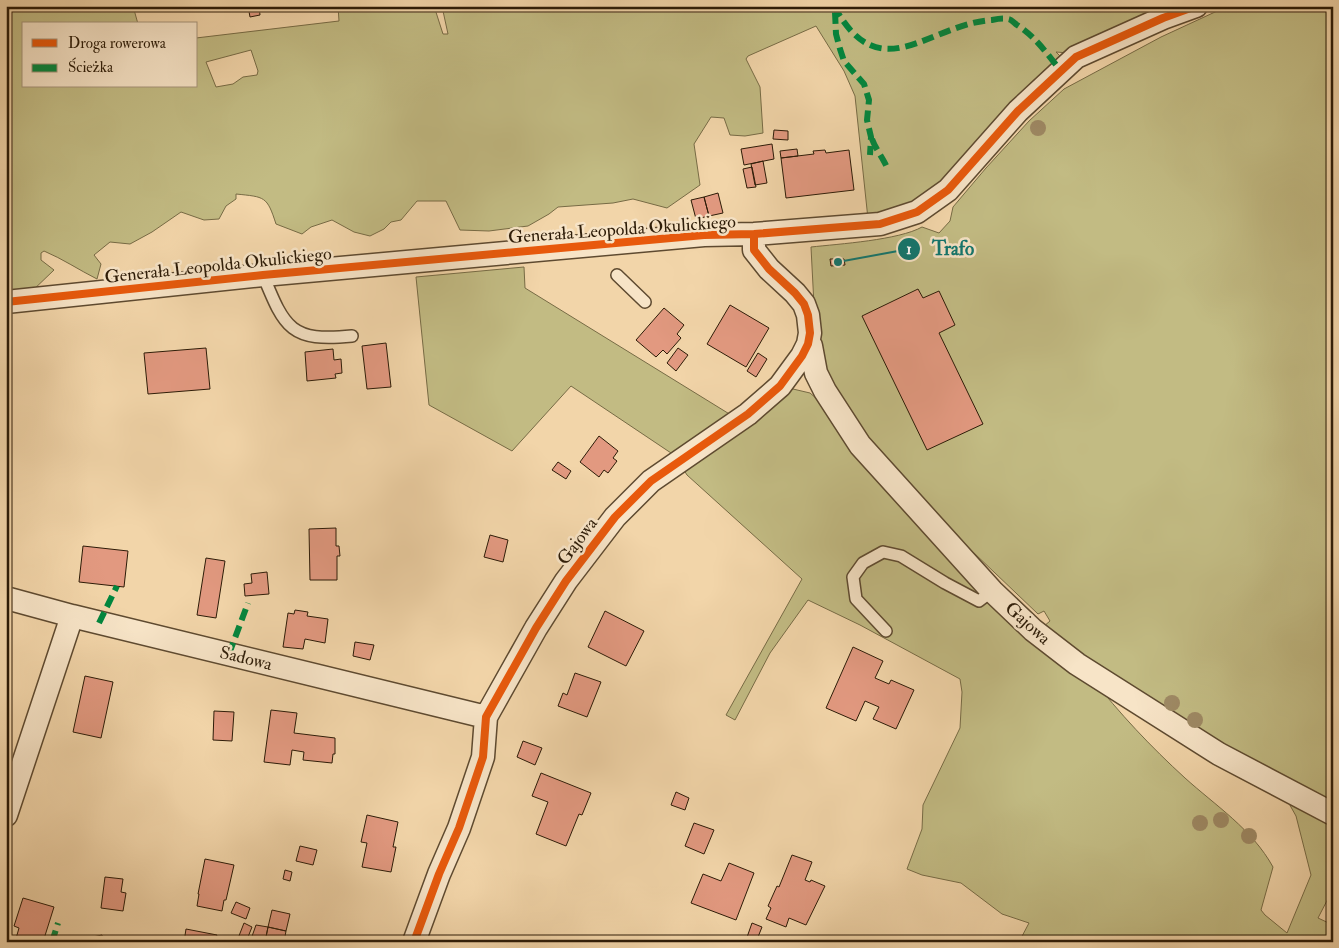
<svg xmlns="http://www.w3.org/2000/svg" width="1339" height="948" font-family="'IM FELL Double Pica',serif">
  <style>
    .green { fill: #c2bb83; stroke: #776b45; fill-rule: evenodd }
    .building { fill: #e29980; stroke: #2c1b07 }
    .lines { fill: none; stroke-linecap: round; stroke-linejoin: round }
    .service-casing { stroke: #5e4a30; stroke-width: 14 }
    .minor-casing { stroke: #5e4a30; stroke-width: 25 }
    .service { stroke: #f7e4c7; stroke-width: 11 }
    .minor { stroke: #f7e4c7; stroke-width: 22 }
    .quiet { stroke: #00873e; stroke-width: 6; stroke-dasharray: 12 6; stroke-linecap: butt }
    .cycleway-casing { stroke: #f7e4c7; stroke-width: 11 }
    .cycleway { stroke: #e8590c; stroke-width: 8 }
    .tree { fill: #9e8964 }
    .labels { text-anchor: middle; stroke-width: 5; stroke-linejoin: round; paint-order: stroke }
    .street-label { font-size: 18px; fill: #2c1b07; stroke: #f7e4c7 }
    .leader { fill: none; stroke: #0f766e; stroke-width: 2 }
    .callout-dot { fill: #0f766e; stroke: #f7e4c7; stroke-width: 2 }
    .mark-label { font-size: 15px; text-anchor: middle; font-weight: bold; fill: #fff }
    .callout-label { font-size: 19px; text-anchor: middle; font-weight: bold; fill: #0f766e; stroke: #f7e4c7; stroke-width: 5; stroke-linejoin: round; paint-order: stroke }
  </style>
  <rect width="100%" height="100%" fill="#f2d5a9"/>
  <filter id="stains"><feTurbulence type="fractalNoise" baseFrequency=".004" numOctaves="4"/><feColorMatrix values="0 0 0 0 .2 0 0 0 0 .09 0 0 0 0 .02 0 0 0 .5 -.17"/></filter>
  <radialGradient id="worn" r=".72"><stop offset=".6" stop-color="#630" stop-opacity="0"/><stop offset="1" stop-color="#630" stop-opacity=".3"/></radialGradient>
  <path class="green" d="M6,6H133L138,24H24V86H196V38L339,21L338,6H434L443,34H448L443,11L449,6H1170L1125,23L1069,53L1056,52L1066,62L930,199L868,219L855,96L844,71L816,26L748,56L746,59L760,87L763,133L745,136L730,135L724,118L711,117L694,144L700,185L667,208L633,199L613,203L558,207L549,214L528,226L489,231L460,230L446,201H417L401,220L391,222L384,229L370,236L354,232L332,220L311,227L302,234L276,224C267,196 265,197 236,194V199L226,206L219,219L204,220L181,212L152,232L130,244L110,242L94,255L101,264L97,279C79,270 63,259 44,251L41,253V260L54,270L29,294H6ZM251,50L258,71L257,75L243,77L233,84L216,87L206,62Z
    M1228,6H1333V806L1183,722L1119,683L1043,627L1050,621L1044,611L1038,614L952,532L833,399L816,344L811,247C839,244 899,240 922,227L939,233L950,221L953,207L986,168L1029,121L1064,89L1161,37Z
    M524,267L525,288L731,415L674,455L571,386L512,451L429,405L416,277Z
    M793,389L810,393L824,405L1091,677C1119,713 1151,747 1185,778C1216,806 1252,829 1273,867L1261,910L1265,915L1287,933L1311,875L1296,816L1282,791L1333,816V889L1318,918L1333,925V942H1019L1029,923L1002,914L961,883L922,875L907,869L922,829L923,805L960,728L962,692L960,679L860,625L808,600L770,653L735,720L726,715L802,579L687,475L682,467L782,392Z"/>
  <path class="building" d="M248,6H259L260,15L250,17Z
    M774,130L788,131V140L773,139Z
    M772,144L774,159L744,165L741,149Z
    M797,149L798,156L781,158L780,151Z
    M825,150L826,153L849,150L854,190L786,198L781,158L814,154L813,151Z
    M763,161L767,183L755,185L751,164Z
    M752,167L756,187L747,188L743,169Z
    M718,193L723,213L709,216L704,197Z
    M704,197L709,216L696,219L691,200Z
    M830,259H844L845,265L831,266Z
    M918,289L923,298L939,291L955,325L939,333L983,424L927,450L862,316Z
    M730,305L769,328L746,367L707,344Z
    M664,308L684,325L677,334L681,338L667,354L663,350L656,357L636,340Z
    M386,343L391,387L367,389L362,346Z
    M206,348L210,389L148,394L144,353Z
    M678,348L688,355L676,371L667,363Z
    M333,349L334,360L341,359L342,373L335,374L336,378L307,381L305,352Z
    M758,353L767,359L756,377L747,371Z
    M599,436L618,451L613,458L617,461L608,473L604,470L599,477L580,462Z
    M558,462L571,471L566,479L552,470Z
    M336,528V546H339L340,556H337V580H310L309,529Z
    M490,535L508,540L503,562L484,557Z
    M83,546L128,551L124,587L79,582Z
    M206,558L225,561L216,618L197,615Z
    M267,572L269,594L245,596L244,584L252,583L251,574Z
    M295,610L308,612L307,616L328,619L325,643L305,639L303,649L283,647L288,613L294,614Z
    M605,611L644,631L626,666L588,647Z
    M355,642L374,645L370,660L353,656Z
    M853,647L883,661L875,678L889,684L891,680L914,690L896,729L873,719L879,707L865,701L856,721L826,708Z
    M575,673L601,682L587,717L558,706L563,693L567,695Z
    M85,676L113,682L101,738L73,732Z
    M271,710L297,713L294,733L335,738V754H333L332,763L303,760L304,752L292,750L290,765L264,762Z
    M214,711L234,712L232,741L213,740Z
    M523,741L542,748L535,765L517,757Z
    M541,773L591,793L582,815L579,814L566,846L536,834L548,802L532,796Z
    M676,792L689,798L685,810L671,805Z
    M367,815L398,822L393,847H396L391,872L362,867L367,843L361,842Z
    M694,823L714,830L704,854L685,846Z
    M300,846L317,850L313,865L296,861Z
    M792,855L812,862L805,880L810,882L811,880L825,886L806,925L789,918L786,927L766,919L771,908L768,906L777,886L779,887Z
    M205,859L234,865L226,900H224L222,911L197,906L199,894H198Z
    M729,863L754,873L736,920L691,903L703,874L721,881Z
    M285,870L292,872L290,881L283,879Z
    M105,877L123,879L121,892L126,893L123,911L101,908Z
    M23,898L54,907L43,942H15L19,928L14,926Z
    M236,902L250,908L246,919L231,913Z
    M272,910L290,914L286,931L268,927Z
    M244,923L252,927L246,942H238L237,941Z
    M752,923L762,927L756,942L746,940Z
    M256,925L268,927L265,942H250Z
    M268,927L286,931L284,942H265Z
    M186,929L217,935L216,937L227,939L226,942H184Z
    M102,935L104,942H89L88,938Z"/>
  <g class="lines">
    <g class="service-casing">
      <path id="service" d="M263,275C285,329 291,342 352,336
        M617,275L645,302
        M886,631L856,599L853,577L863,563L883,552L901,556L945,583L979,601L992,591"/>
    </g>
    <g class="minor-casing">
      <path id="minor" d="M6,302L263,275L704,235L754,234L880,224L917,212L948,190L1018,111L1076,57L1163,18L1196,6
        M808,344L811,346L816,373L825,391L860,445L992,591L1033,630L1077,664L1219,754L1333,814
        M6,598L72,616L486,717
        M6,815L72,616
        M414,942L439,874L459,828L483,757L486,717L536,628L566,581L615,517L651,481L748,414L780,386L802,356L808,344L810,333L808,315L804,304L795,293L769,269L754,250V234"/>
    </g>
    <use href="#service" class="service"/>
    <use href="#minor" class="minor"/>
    <path class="quiet" d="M834,6C880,91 928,24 992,20C997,19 1003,18 1008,19C1011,19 1014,23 1017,25C1036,37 1047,54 1061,71
      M835,12L836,34L840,49L844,61L864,84L869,100L867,120L871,137L870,155
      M872,139C876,150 884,159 888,170
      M99,623L117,586
      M229,654L248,603
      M52,942L58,923"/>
    <g class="cycleway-casing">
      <path id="cycleway" d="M6,302L263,275L704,235L754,234L880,224L917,212L948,190L1018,111L1076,57L1163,18L1196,6
        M414,942L439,874L459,828L483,757L486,717L536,628L566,581L615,517L651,481L748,414L780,386L802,356L808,344L810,333L808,315L804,304L795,293L769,269L754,250V234"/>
    </g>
    <use href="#cycleway" class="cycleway"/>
  </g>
  <g class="tree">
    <circle cx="1038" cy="128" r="8"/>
    <circle cx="1172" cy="703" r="8"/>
    <circle cx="1195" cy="720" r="8"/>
    <circle cx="1221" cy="820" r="8"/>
    <circle cx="1200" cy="823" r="8"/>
    <circle cx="1249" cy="836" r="8"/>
  </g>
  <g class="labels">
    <g class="street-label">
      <text transform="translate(622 229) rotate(-4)" y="6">Generała Leopolda Okulickiego</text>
      <text transform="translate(218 265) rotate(-6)" y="6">Generała Leopolda Okulickiego</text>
      <text transform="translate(577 541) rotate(-53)" y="6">Gajowa</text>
      <text transform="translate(1028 623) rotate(42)" y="6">Gajowa</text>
      <text transform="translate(246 658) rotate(14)" y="6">Sadowa</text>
    </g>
  </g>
  <path class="leader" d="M838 262L909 249"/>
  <g class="callout-dot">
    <circle cx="838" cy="262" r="5"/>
    <circle cx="909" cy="249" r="12"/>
  </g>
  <g class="mark-label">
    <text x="909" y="254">1</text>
  </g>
  <g class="callout-label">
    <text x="953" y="255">Trafo</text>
  </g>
  <rect width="1339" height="948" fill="none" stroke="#f2d5a9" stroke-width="25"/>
  <rect x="8" y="8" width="1324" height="933" fill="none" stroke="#2c1b07" stroke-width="2.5"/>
  <rect x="12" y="12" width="1314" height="923" fill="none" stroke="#2c1b07"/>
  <rect x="22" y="22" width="175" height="65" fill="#f7e4c7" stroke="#a6947a"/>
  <rect x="32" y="39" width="25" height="8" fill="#e8590c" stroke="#a6947a"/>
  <text x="68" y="48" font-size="15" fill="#2c1b07">Droga rowerowa</text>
  <rect x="32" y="64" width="25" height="8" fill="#00873e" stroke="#a6947a"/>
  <text x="68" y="72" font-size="15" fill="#2c1b07">Ścieżka</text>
  <rect width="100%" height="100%" filter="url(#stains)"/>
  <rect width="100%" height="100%" fill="url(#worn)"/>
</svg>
